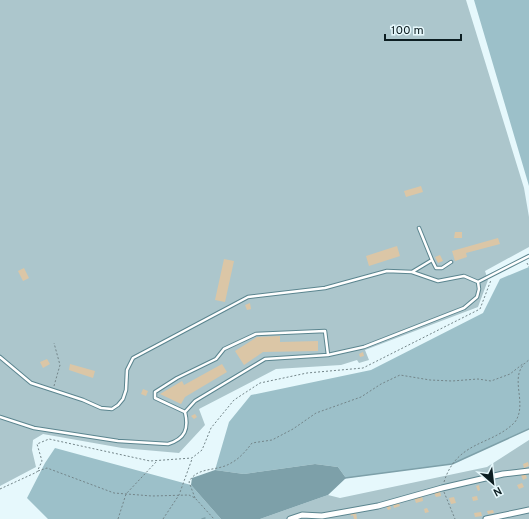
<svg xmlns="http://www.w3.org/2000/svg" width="529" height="519" font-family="Overpass,sans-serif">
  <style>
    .green { fill: #acc6cc }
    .forest { fill: #9cc0c9 }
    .water { fill: #7da0a9 }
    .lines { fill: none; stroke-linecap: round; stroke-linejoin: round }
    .stream { stroke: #7da0a9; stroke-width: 1.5 }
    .building { fill: #dbc6a6 }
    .service-casing { stroke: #5b858f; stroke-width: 4.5 }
    .minor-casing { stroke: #5b858f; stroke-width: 7 }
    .path { stroke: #738589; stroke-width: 1; stroke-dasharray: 2 2; stroke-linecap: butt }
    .service { stroke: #fff; stroke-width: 2.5 }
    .minor { stroke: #fff; stroke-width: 5 }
  </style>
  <rect width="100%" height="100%" fill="#e6f8fc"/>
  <path class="green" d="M0,0H466L524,188L529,217V247L485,271L488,280L478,307L365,350L369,360L359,363L357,360L341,365L276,369L199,409L205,425L179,453L122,448L43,434L33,440L32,450L36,467L0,486Z
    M529,440V519H260L328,495L340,498L487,467Z"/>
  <path class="forest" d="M474,0H529V186Z
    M529,267V429L452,464L346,478L338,467L315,464L244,474L215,470L229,422L251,395L371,370L483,313L500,279Z
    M55,448L191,485L221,519H48L27,498L45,463Z"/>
  <path class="water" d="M315,464L338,467L346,478L328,495L260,519H221L191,485L192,478L215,470L244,474Z"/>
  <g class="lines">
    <path class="stream" d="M345,478L452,464L529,429
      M202,519L205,518"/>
  </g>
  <path class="building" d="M421,186L423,192L406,197L404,191Z
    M455,232H462V238H454Z
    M498,238L500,244L466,253L467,257L455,261L452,251Z
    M397,246L400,256L369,266L366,256Z
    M440,255L443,261L438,263L435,257Z
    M224,259L234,261L225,302L215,300Z
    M24,268L29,278L23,281L18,271Z
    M250,303L251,309L247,310L245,305Z
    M280,336V342L318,341V351L263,352L244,365L235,351L257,337Z
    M363,352L364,356L360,357L359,354Z
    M47,359L50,364L43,368L40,362Z
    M70,364L95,371L93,378L69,370Z
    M222,364L227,372L185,397L181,404L160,394L182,381L184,385Z
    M143,389L148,391L146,396L141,394Z
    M195,414L197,417L194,419L191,416Z
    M528,462L529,466L524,468L523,464Z
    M525,473L527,478L523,480L521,475Z
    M522,483L524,487L519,489L517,485Z
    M479,485L480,490L478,491L476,486Z
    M440,491L441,496L436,497L434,493Z
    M422,495L423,501L416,503L414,497Z
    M477,496L478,500L473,501L472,497Z
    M454,497L456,503L451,504L449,498Z
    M399,503L400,506L394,508L393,504Z
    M390,505L391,509L388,510L386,506Z
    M427,508L429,512L425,513L424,509Z
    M493,510L494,513L488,514L487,511Z
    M356,512L357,519H354L353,515L351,516L350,513Z
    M481,512L482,516L475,517L474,513Z"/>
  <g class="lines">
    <g class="service-casing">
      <path id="service" d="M419,228L432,260
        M412,272L432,260L436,268H442L451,262
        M0,357L31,383L83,400L101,408L112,409L118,405L123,399L126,390L127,370L133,358L248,297L325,288L387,271L412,272L438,281L464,276L478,282
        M185,412L155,398V392L177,378L216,359L224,349L256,334L325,331L328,355
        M0,417L34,428L118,441L168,444C185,439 189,429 185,412L195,401L265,359L328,355L364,347L464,308L477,297L479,289L478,282L529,256"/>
    </g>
    <g class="minor-casing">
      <path id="minor" d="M290,519L302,515L322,516L378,506L442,488L503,474L529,471
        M486,519L529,510"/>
    </g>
    <path class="path" d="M527,263L529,267
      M54,386L60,365L54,343
      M38,471L47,468L114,493L152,496L189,495L195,498L214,519
      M444,482C457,440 492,446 515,422C529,402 506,375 529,360
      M0,489L37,472L42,461L37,444L49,439L150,461L192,458L202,450L211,428L234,400L260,383L307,373L363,368L480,309L491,280
      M444,492L455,519
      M195,498L189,482C197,466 217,472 231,463C239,459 246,451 252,443L272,440L293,429L316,413L361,397L381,384L400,375L430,380L452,381L478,379L491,381L510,374L524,363
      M118,519L126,494L157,461
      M163,519L179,495L192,459"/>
    <use href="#service" class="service"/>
    <use href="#minor" class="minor"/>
  </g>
  <g transform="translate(493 483) rotate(152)" stroke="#e6f8fc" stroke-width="3" paint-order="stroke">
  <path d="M0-3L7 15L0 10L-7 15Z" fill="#0d1e22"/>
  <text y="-6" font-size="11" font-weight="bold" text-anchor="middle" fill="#0d1e22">N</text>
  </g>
  <path d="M385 34v6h76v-6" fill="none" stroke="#0d1e22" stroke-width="2"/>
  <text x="391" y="34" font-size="12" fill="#0d1e22" stroke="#e6f8fc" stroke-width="3" paint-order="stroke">100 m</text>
</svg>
